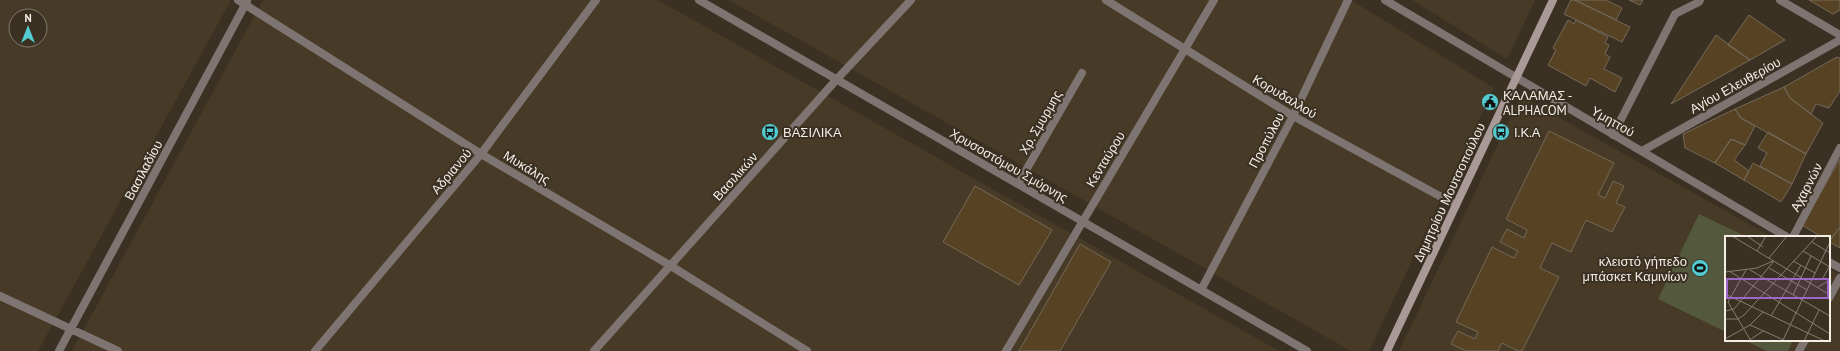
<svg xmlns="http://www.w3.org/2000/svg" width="1840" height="351" font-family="'PT Sans',sans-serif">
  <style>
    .built { fill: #473a26; fill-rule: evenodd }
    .green { fill: #54593e }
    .building { fill: #574324; stroke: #746a5a }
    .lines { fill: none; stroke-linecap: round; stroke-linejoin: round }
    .lane { stroke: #7e7573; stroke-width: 8 }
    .street { stroke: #7e7573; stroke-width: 8 }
    .secondary { stroke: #a99a97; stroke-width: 8 }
    .labels { text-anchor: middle; stroke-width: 4; stroke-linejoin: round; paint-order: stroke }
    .street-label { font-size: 13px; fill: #f4eee5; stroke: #3b3123 }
    .poi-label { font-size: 13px; fill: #f4eee5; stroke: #3b3123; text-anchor: start }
    .inset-road { fill: none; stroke: #857d71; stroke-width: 1 }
    .view { fill: #9f66ca; fill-opacity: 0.15; stroke: #9f66ca; stroke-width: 2 }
    .inset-edge { fill: none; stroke: #f4eee5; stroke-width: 2 }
  </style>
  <rect width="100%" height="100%" fill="#3b3123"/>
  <path class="built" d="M0,0H231L38,351H0ZM16,16H40V40H16Z
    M263,0H658L1279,351H72Z
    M729,0H1351L1494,88L1369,351H1351Z
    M1412,0H1535L1507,59Z
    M1521,96L1772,237H1726V340H1829V269L1840,275V351H1399Z"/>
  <path class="green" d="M1699,214L1747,237H1726V332L1658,299Z
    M1744,340H1793L1788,351H1767Z"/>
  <path class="building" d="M1571,0H1575L1630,27L1622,42L1564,14Z
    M1575,0H1606L1622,8L1616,20Z
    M1629,0H1643L1640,5Z
    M1809,0H1840V10L1833,14Z
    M1749,15L1785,40L1750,60L1728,45Z
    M1568,20L1574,24L1576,20L1608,37L1605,43L1609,45L1605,54L1610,57L1604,69L1622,78L1615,92L1590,78L1586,86L1548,65L1556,50L1553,48Z
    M1716,35L1750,60L1671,104Z
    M1837,57L1840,58V91L1829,108L1816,104L1811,114L1790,98L1784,87Z
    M1784,87L1790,98L1823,123L1806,154L1741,118L1735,109Z
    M1735,109L1741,118L1755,126L1745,145L1731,139L1715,163L1685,148L1683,134Z
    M1549,131L1614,163L1598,195L1605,198L1613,181L1624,186L1616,203L1625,207L1612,232L1586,220L1571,252L1552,243L1540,268L1559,277L1522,351H1518L1502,343L1498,351H1466L1451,344L1458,331L1475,339L1478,332L1456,322L1492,247L1514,258L1518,251L1500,242L1507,229L1524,238L1527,230L1506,219Z
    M1768,132L1806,154L1792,184L1760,166L1767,153L1758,148Z
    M1731,139L1745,145L1734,160L1749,171L1744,180L1715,163Z
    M1840,159V227L1829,241V237H1822L1802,225Z
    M1753,163L1792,184L1781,202L1744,180Z
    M975,186L1052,230L1019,285L943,242Z
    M1840,227V248L1829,242Z
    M1080,244L1111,262L1060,351H1019Z"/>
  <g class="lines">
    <path class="lane" d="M1613,135L1675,14L1699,2L1700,0"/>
    <path class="street" d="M238,0L481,154L671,266L807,351
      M699,0L1307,351
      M1106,0L1293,116L1456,205
      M1385,0L1787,237
      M1780,0L1840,35
      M1642,151L1840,40
      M1018,184L1082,73
      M1793,237L1840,148
      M1829,262L1840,268
      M1201,290L1293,116L1348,0
      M0,296L118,351
      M1829,298L1840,278
      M59,351L247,1
      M315,351L481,154L596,0
      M594,351L837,79L911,0
      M1006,351L1214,0
      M1799,351L1805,340"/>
    <path class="secondary" d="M1387,351L1553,0"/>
  </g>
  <defs>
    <g id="civic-disc" transform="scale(0.9)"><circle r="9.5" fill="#52ccd0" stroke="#3b3123"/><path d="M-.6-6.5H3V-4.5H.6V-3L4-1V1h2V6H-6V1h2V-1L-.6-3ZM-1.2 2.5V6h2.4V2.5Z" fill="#111"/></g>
    <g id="bus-disc" transform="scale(0.9)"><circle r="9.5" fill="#52ccd0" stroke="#3b3123"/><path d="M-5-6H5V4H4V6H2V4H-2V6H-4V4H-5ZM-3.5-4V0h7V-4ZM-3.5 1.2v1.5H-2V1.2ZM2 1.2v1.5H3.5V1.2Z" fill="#111"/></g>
    <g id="stadium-disc" transform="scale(0.9)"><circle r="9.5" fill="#52ccd0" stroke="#3b3123"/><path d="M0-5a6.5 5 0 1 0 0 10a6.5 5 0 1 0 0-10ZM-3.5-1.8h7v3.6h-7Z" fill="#111"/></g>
  </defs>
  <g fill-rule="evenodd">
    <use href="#civic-disc" x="1490" y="102"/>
    <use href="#bus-disc" x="770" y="132"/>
    <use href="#bus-disc" x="1501" y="132"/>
    <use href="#stadium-disc" x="1700" y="268"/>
  </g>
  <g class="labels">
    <g class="street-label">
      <text transform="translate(1735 85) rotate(-29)" y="5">Αγίου Ελευθερίου</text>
      <text transform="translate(1285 96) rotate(31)" y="5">Κορυδαλλού</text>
      <text transform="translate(1613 121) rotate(30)" y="5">Υμηττού</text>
      <text transform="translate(1040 122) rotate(-60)" y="5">Χρ. Σμυρμης</text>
      <text transform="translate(1266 140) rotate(-62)" y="5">Προπύλου</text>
      <text transform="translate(1105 159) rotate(-59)" y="5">Κενταύρου</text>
      <text transform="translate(1009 165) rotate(30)" y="5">Χρυσοστόμου Σμύρνης</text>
      <text transform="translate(527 167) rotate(31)" y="5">Μυκάλης</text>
      <text transform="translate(143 170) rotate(-62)" y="5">Βασιλαδίου</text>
      <text transform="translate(451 171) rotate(-50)" y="5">Αδριανού</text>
      <text transform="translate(735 176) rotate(-48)" y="5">Βασιλικών</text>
      <text transform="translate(1806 187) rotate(-62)" y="5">Αχαρνών</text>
      <text transform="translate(1449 192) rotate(-65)" y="5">Δημητρίου Μουτσοπούλου</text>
    </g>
    <g class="poi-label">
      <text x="1503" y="100">ΚΑΛΑΜΑΣ -<tspan x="1503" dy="15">ALPHACOM</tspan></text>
      <text x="783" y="137">ΒΑΣΙΛΙΚΑ</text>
      <text x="1514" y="137">Ι.Κ.Α</text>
      <text x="1687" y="266" text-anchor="end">κλειστό γήπεδο<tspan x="1687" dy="15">μπάσκετ Καμινίων</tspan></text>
    </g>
  </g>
  <g transform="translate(1725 236)">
    <rect width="105" height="105" fill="#3b3123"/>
    <path class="inset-road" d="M7,0L105,59M22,0L38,11M87,6L105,17M32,15L41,0M78,15L105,31M44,22L62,0M68,25L90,37M44,32L82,54M25,34L105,80M4,35L105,98M0,36L32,32L48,25M98,42L104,31M93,51L105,44M0,58L100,105M68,59L86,20M3,66L26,105M3,66L21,34M0,75L9,73L49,25M46,80L76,29M0,83H13L19,79L92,0M25,89L38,76M0,103L25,89L61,105M58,104L105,6M23,105L38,95M79,105L94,74"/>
    <path class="view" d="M2,43H103V62H2Z"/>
    <rect width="105" height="105" class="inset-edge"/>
  </g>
  <g transform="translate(28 28)"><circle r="19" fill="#3b3123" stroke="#857d71"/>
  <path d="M0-3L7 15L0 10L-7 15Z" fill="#52ccd0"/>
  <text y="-6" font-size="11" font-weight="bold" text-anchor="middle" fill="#f4eee5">N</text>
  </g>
</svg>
